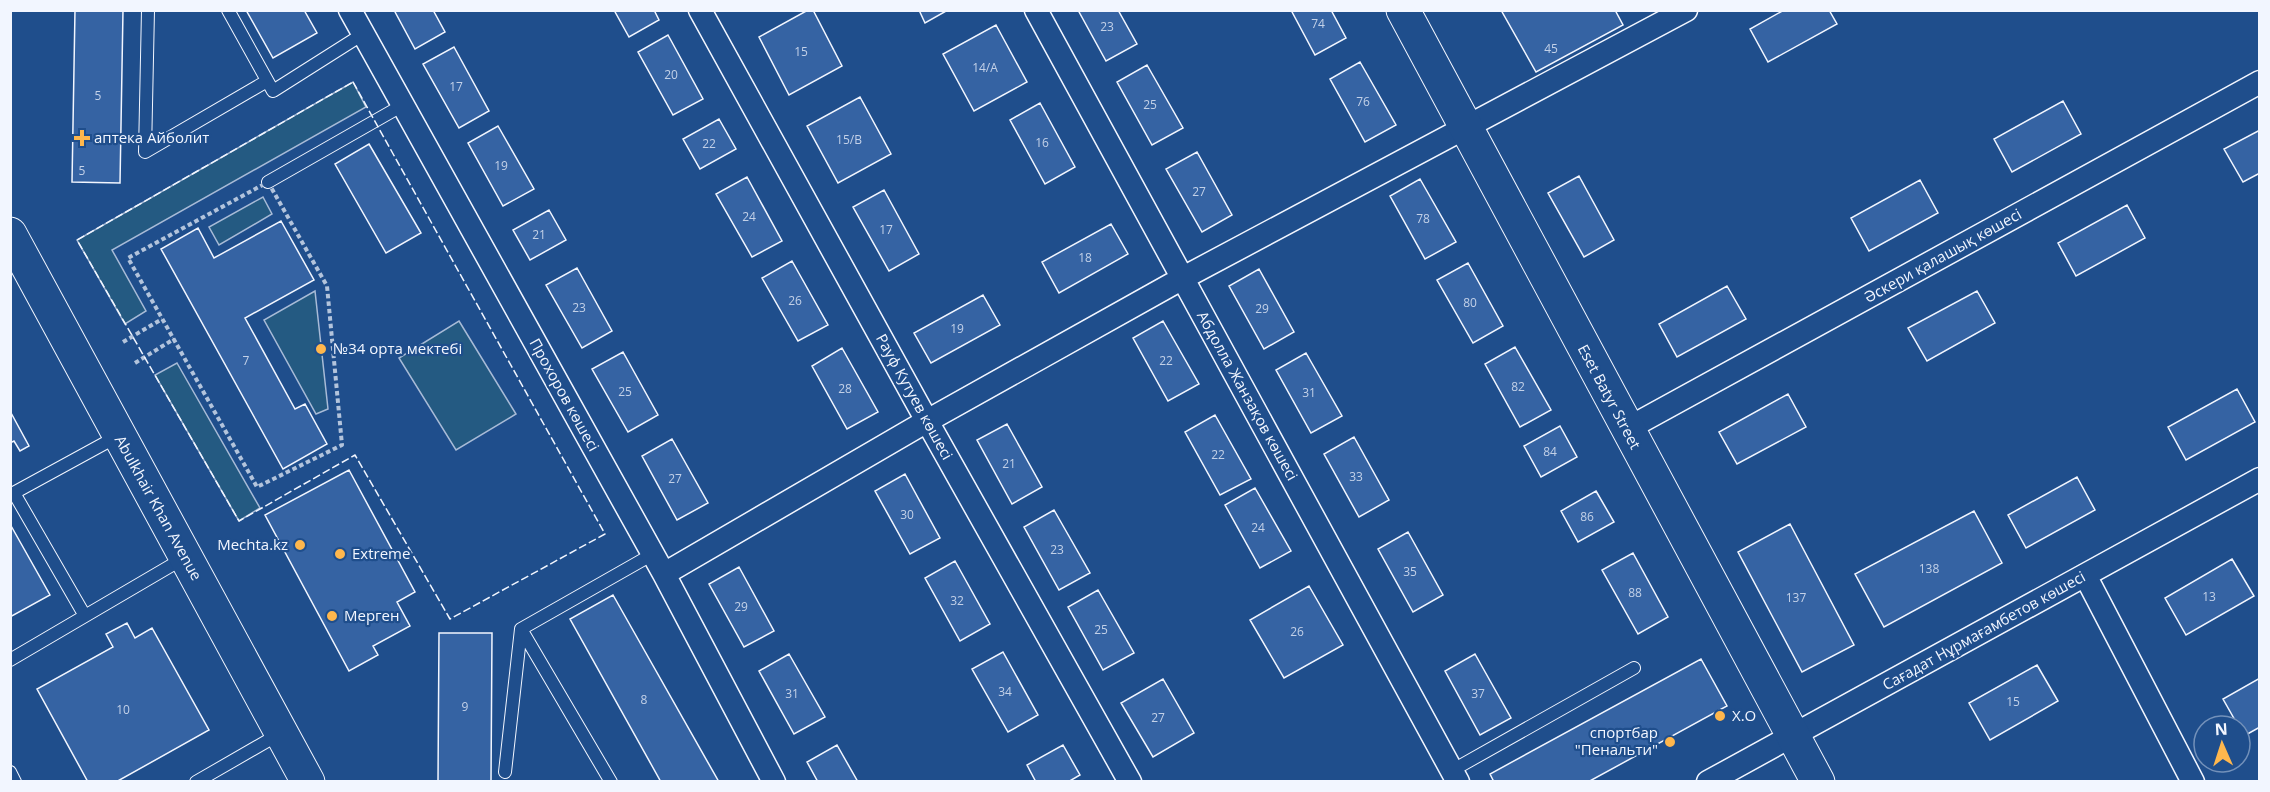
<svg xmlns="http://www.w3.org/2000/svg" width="2270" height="792" font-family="'Open Sans',sans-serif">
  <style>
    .green { fill: #245a82; stroke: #a8bbd7; stroke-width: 1.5 }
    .building { fill: #3563a3; stroke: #f2f6ff; stroke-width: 1.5 }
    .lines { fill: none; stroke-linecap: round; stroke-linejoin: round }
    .lane-casing { stroke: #f2f6ff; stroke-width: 14 }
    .street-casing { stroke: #f2f6ff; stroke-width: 25 }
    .secondary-casing { stroke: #f2f6ff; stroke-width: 35 }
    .path { stroke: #b3c4dc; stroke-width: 4; stroke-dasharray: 4.5 3; stroke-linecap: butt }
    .lane { stroke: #1f4e8c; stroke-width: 12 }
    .street { stroke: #1f4e8c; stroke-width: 22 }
    .secondary { stroke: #1f4e8c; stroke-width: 33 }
    .fence { stroke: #f2f6ff; stroke-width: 1.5; stroke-dasharray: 8 3; stroke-linecap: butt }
    .poi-dot { fill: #ffb74d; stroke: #1f4e8c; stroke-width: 2 }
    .labels { text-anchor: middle; stroke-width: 4.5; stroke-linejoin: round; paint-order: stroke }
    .number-label { font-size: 12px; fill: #c3d1e8 }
    .poi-label { font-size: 15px; fill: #f2f6ff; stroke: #1f4e8c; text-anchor: start }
    .street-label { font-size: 15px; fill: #f2f6ff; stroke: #1f4e8c }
  </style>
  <rect width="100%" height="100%" fill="#1f4e8c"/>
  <path class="green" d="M353,82L366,107L112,250L146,311L125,324L77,240Z
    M263,197L272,214L219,245L209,227Z
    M315,291L328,409L316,414L264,320Z
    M459,321L516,414L456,450L399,358Z
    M177,363L260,508L239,521L155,375Z"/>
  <path class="building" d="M75,10H123L120,183L72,182Z
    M246,10H304L317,33L273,58Z
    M394,10H433L445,32L415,49Z
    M614,10H654L659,20L629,37Z
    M808,10H813L842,66L789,95L759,37Z
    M919,10H948L925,23Z
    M1078,10H1118L1137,44L1106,61Z
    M1291,10H1331L1346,38L1315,55Z
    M1501,10H1615L1623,25L1536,72Z
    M1784,10H1829L1837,24L1768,62L1750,29Z
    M996,25L1027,82L974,111L943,54Z
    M668,35L703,99L673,115L638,52Z
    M454,47L489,111L459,128L423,64Z
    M1360,62L1396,125L1365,142L1330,79Z
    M1147,65L1183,128L1152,145L1117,82Z
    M860,97L891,154L838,183L807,126Z
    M2063,101L2081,134L2012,172L1994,139Z
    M1040,103L1075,167L1045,184L1010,120Z
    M719,119L736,149L700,169L683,139Z
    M498,126L534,189L503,206L468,143Z
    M2260,130V173L2243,182L2224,149Z
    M369,144L421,233L386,253L335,164Z
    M1197,152L1232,215L1202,232L1166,169Z
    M1579,176L1614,240L1584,257L1548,193Z
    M747,177L782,241L752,257L716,194Z
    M1420,179L1456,242L1425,259L1390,196Z
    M1920,180L1938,213L1869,251L1851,218Z
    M884,190L919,254L889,271L853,207Z
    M2127,205L2145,238L2076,276L2058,243Z
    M549,210L566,240L530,260L513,230Z
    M281,221L314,280L245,318L295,409L305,404L327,444L283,469L161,249L198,228L214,258Z
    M1111,224L1128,254L1059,293L1042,262Z
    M792,261L828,325L798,341L762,278Z
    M1468,263L1503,326L1473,343L1437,280Z
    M577,268L612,331L582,348L546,285Z
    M1259,269L1294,332L1264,349L1229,286Z
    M1727,286L1746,319L1677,357L1659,324Z
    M1977,291L1995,323L1927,361L1908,328Z
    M983,295L1000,325L931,363L914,333Z
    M1163,321L1199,384L1168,401L1133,338Z
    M1515,347L1551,410L1520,427L1485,364Z
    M842,348L878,412L847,429L812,366Z
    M623,352L658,415L628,432L592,369Z
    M1306,353L1342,416L1311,433L1276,370Z
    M2237,389L2255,422L2186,460L2168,427Z
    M1788,394L1806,427L1737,464L1719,432Z
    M10,411L29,446L20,451L14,441L10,443Z
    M1215,415L1251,479L1220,495L1185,432Z
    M1007,424L1042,487L1012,504L977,440Z
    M1560,426L1577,457L1541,477L1524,446Z
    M1354,437L1389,500L1359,517L1324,454Z
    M672,439L708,503L677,520L642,456Z
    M349,470L415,592L397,602L410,626L373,646L378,655L349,671L265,515Z
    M905,474L940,538L910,554L875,491Z
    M2077,477L2095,510L2026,548L2008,515Z
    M1255,488L1291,551L1260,568L1225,505Z
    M1596,491L1614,522L1578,542L1561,511Z
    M1054,510L1090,573L1059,590L1024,527Z
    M1974,511L2002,563L1884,627L1855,574Z
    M10,524L50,595L10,617Z
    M1790,524L1854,645L1802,672L1738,552Z
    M1408,532L1443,595L1413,612L1378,549Z
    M1633,553L1668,617L1638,634L1602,570Z
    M2232,559L2254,596L2186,635L2165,598Z
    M955,561L990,624L960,641L925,578Z
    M739,567L774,631L744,647L709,584Z
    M1309,586L1343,645L1284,678L1250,620Z
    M1098,590L1134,653L1103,670L1068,607Z
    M613,595L719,782H661L570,619Z
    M127,623L135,638L152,628L209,730L116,782H88L37,689L113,647L106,634Z
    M439,633H492L491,782H438Z
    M1003,652L1038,715L1008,732L972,669Z
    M789,654L825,717L794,734L759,671Z
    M1475,654L1511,718L1480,735L1445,671Z
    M1701,659L1727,706L1588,782H1494L1490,774Z
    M2037,665L2058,701L1990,740L1969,703Z
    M2260,678V727L2244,736L2223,699Z
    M1163,679L1194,733L1153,757L1121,703Z
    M837,745L858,782H818L807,762Z
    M1063,745L1080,775L1068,782H1036L1027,765Z"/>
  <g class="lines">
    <g class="lane-casing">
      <path id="lane" d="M148,10L145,152L267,81
        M228,10L273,91L363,34
        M268,182L403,105
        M14,493L85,616L184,558
        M10,495L118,436
        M10,660L85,616
        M1453,770L1634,668
        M10,772L15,782
        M505,772L521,629
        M196,782L281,733
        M611,782L521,629L653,554"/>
    </g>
    <g class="street-casing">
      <path id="street" d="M350,10L664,574L774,782
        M700,10L927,421L1130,782
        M1036,10L1458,782
        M1627,429L2260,82
        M664,574L927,421L1183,278L1686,10
        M2085,575L2193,782
        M1708,782L2260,479"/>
    </g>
    <g class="secondary-casing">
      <path id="secondary" d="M1403,10L1818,782
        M10,234L308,782"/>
    </g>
    <path class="path" d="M268,182L327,286L342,445L257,487L128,258Z
      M123,342L162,319
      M135,363L174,339"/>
    <use href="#lane" class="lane"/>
    <use href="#street" class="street"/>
    <use href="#secondary" class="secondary"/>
    <path class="fence" d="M353,82L605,534L450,619L355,455L239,521L77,240Z"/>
  </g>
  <g class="poi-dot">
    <path d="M79 129h6v6h6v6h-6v6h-6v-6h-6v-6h6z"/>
    <circle cx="321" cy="349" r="6"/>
    <circle cx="300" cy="545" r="6"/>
    <circle cx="340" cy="554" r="6"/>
    <circle cx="332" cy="616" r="6"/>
    <circle cx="1720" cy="716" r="6"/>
    <circle cx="1670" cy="742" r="6"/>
  </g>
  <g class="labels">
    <g class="number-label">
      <text x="1318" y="28">74</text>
      <text x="1107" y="31">23</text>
      <text x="1551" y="53">45</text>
      <text x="801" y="56">15</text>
      <text x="985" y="72">14/А</text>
      <text x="671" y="79">20</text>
      <text x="456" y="91">17</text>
      <text x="98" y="100">5</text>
      <text x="1363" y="106">76</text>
      <text x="1150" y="109">25</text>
      <text x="849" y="144">15/В</text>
      <text x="1042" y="147">16</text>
      <text x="709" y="148">22</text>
      <text x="501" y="170">19</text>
      <text x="82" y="175">5</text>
      <text x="1199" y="196">27</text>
      <text x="749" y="221">24</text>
      <text x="1423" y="223">78</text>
      <text x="886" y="234">17</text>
      <text x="539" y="239">21</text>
      <text x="1085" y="262">18</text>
      <text x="795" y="305">26</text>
      <text x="1470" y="307">80</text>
      <text x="579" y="312">23</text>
      <text x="1262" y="313">29</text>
      <text x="957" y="333">19</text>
      <text x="246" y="365">7</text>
      <text x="1166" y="365">22</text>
      <text x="1518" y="391">82</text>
      <text x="845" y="393">28</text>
      <text x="625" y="396">25</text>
      <text x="1309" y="397">31</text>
      <text x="1550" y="456">84</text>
      <text x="1218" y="459">22</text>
      <text x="1009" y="468">21</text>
      <text x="1356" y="481">33</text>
      <text x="675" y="483">27</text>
      <text x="907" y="519">30</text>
      <text x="1587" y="521">86</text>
      <text x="1258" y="532">24</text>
      <text x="1057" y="554">23</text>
      <text x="1929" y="573">138</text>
      <text x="1410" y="576">35</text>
      <text x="1635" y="597">88</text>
      <text x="2209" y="601">13</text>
      <text x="1796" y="602">137</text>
      <text x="957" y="605">32</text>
      <text x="741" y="611">29</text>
      <text x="1101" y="634">25</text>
      <text x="1297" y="636">26</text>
      <text x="1005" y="696">34</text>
      <text x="792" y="698">31</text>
      <text x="1478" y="698">37</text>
      <text x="644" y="704">8</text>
      <text x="2013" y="706">15</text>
      <text x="465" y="711">9</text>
      <text x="123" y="714">10</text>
      <text x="1158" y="722">27</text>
    </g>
    <g class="poi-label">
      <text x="94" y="143">аптека Айболит</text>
      <text x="333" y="354">№34 орта мектебі</text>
      <text x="288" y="550" text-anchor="end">Mechta.kz</text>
      <text x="352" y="559">Extreme</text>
      <text x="344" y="621">Мерген</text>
      <text x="1732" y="721">X.O</text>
      <text x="1658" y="738" text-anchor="end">спортбар<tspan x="1658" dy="17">"Пенальти"</tspan></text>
    </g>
    <g class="street-label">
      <text transform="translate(1943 256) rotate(-29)" y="5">Әскери қалашық көшесі</text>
      <text transform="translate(564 395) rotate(61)" y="5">Прохоров көшесі</text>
      <text transform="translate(1247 396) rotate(61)" y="5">Абдолла Жанзақов көшесі</text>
      <text transform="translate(914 397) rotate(61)" y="5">Рауф Кутуев көшесі</text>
      <text transform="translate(1609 397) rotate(62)" y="5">Eset Batyr Street</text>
      <text transform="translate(158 508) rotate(61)" y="5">Abulkhair Khan Avenue</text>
      <text transform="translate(1984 631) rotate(-29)" y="5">Сағадат Нұрмағамбетов көшесі</text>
    </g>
  </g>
  <rect width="2270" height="792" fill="none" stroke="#f2f6ff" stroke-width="24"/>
  <g transform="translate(2222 744) rotate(357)"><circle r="28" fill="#1f4e8c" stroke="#7391ba" stroke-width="1.5"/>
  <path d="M0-4.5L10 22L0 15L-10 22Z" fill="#ffb74d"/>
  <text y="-9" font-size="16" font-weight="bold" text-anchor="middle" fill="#f2f6ff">N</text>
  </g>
</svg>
